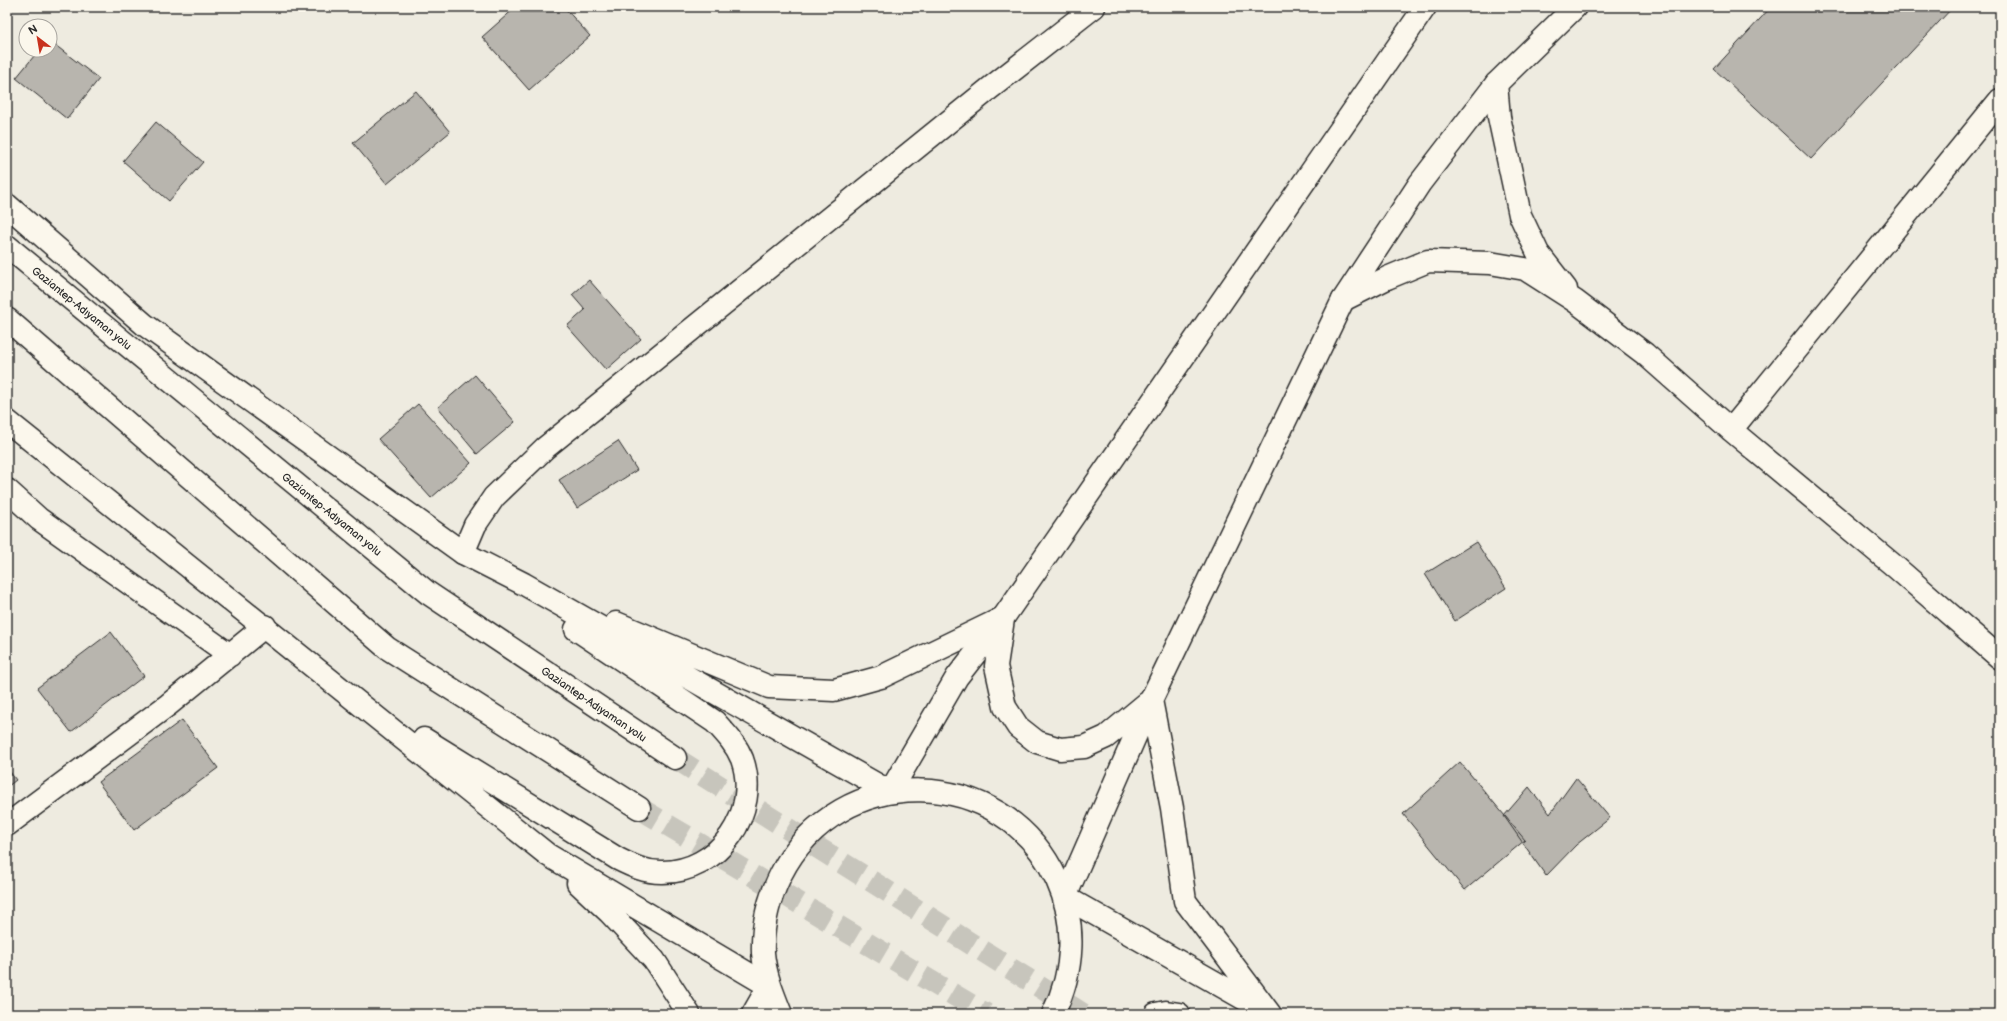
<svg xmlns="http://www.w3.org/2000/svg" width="2007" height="1021" font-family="'Balsamiq Sans',sans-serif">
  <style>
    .building { fill: #b8b5ae; stroke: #2b2b2b }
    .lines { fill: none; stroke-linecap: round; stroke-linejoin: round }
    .highway-tunnel { stroke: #c7c5bc; stroke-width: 22; stroke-dasharray: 22 11; stroke-linecap: butt }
    .street-casing { stroke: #2b2b2b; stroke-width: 25 }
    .secondary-casing { stroke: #2b2b2b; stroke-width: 25 }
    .primary-casing { stroke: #2b2b2b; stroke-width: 25 }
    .highway-casing { stroke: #2b2b2b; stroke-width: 25 }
    .street { stroke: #fbf7ec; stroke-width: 22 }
    .secondary { stroke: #fbf7ec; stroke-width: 22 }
    .primary { stroke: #fbf7ec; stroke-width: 22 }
    .highway { stroke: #fbf7ec; stroke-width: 22 }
    .labels { text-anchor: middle; stroke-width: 4; stroke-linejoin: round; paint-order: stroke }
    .street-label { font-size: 11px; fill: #2b2b2b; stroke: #fbf7ec }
  </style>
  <rect width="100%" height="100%" fill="#eeebe0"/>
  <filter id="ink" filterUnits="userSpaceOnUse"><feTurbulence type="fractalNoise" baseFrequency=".025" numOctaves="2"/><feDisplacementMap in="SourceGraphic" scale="8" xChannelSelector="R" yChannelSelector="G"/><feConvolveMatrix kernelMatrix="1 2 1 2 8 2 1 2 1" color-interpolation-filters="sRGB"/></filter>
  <g filter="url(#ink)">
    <path class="building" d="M516,7H564L590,36L529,90L482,37Z
      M1771,7H1953L1811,159L1714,69Z
      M50,41L99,79L67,119L16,78L39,50H50Z
      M416,91L450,132L387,184L353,143Z
      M156,122L203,162L169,201L123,161Z
      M589,280L641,339L606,370L567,326L585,310L572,295Z
      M475,375L515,422L477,454L438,407Z
      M418,404L471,463L431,498L378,439Z
      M618,441L637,470L577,508L559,480Z
      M1476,542L1506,588L1455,621L1425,574Z
      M111,632L144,676L71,732L37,688Z
      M182,720L218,768L134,830L98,782Z
      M1460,762L1525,840L1465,890L1403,814Z
      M7,768L16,780L7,787Z
      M1576,778L1610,818L1576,845L1546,876L1504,816L1529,787L1550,814Z"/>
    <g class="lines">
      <path class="highway-tunnel" d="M675,758L1083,1014
        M639,808L986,1014"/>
      <g class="street-casing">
        <path id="street" d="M1496,84L1499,117L1520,215L1538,253L1566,289
          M1343,300L1387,278L1428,261L1490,263L1525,269L1575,301L1645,354L1731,430L1892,564L2000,658
          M1731,430L2000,100
          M7,490L39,519L230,655
          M463,553L475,525L494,497L545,448L989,89L1094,7
          M7,825L168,705L265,626"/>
      </g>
      <g class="secondary-casing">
        <path id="secondary" d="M1003,619L996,666L1005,707L1018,727L1037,742L1060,749L1084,747L1106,737L1147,703
          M890,792L957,677L1003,618L1425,7
          M1065,897L1151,700L1343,300L1420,183L1496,84L1575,7"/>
      </g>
      <g class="primary-casing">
        <path id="primary" d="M753,1014L769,986
          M781,1014C773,994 765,975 763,953C762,926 769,898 781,874C839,760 1004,763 1057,880C1077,924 1074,971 1053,1014"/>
      </g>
      <g class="highway-casing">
        <path id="highway" d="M7,205L145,325L463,553L524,584L890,792
          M7,246L428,593L675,758
          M7,319L387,648L639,808
          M7,421L548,855L769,986
          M616,623L769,687L834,690L881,677L1003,618
          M1151,700L1172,808L1185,901L1270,1014
          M424,739L618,859C632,866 645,872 661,872C719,873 761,812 742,759C736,744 725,733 715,722L576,629
          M578,883L609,912L654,960L689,1014
          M1065,897L1262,1009
          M1156,1014L1166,1012L1179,1014"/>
      </g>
      <use href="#street" class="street"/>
      <use href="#secondary" class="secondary"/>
      <use href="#primary" class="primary"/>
      <use href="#highway" class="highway"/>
    </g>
  </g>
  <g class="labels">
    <g class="street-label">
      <text transform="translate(82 308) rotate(39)" y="4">Gaziantep-Adıyaman yolu</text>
      <text transform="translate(332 514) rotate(39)" y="4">Gaziantep-Adıyaman yolu</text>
      <text transform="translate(594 704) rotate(34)" y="4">Gaziantep-Adıyaman yolu</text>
    </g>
  </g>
  <rect width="2007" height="1021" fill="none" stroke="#fbf7ec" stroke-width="24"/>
  <rect x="12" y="12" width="1983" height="997" fill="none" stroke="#2b2b2b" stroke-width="1.5" filter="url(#ink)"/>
  <g transform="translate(38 38) rotate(329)"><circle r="19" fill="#fbf7ec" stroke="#a8a59f"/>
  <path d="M0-3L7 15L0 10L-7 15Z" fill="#c8321e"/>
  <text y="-6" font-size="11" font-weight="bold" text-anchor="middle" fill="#2b2b2b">N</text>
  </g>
</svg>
